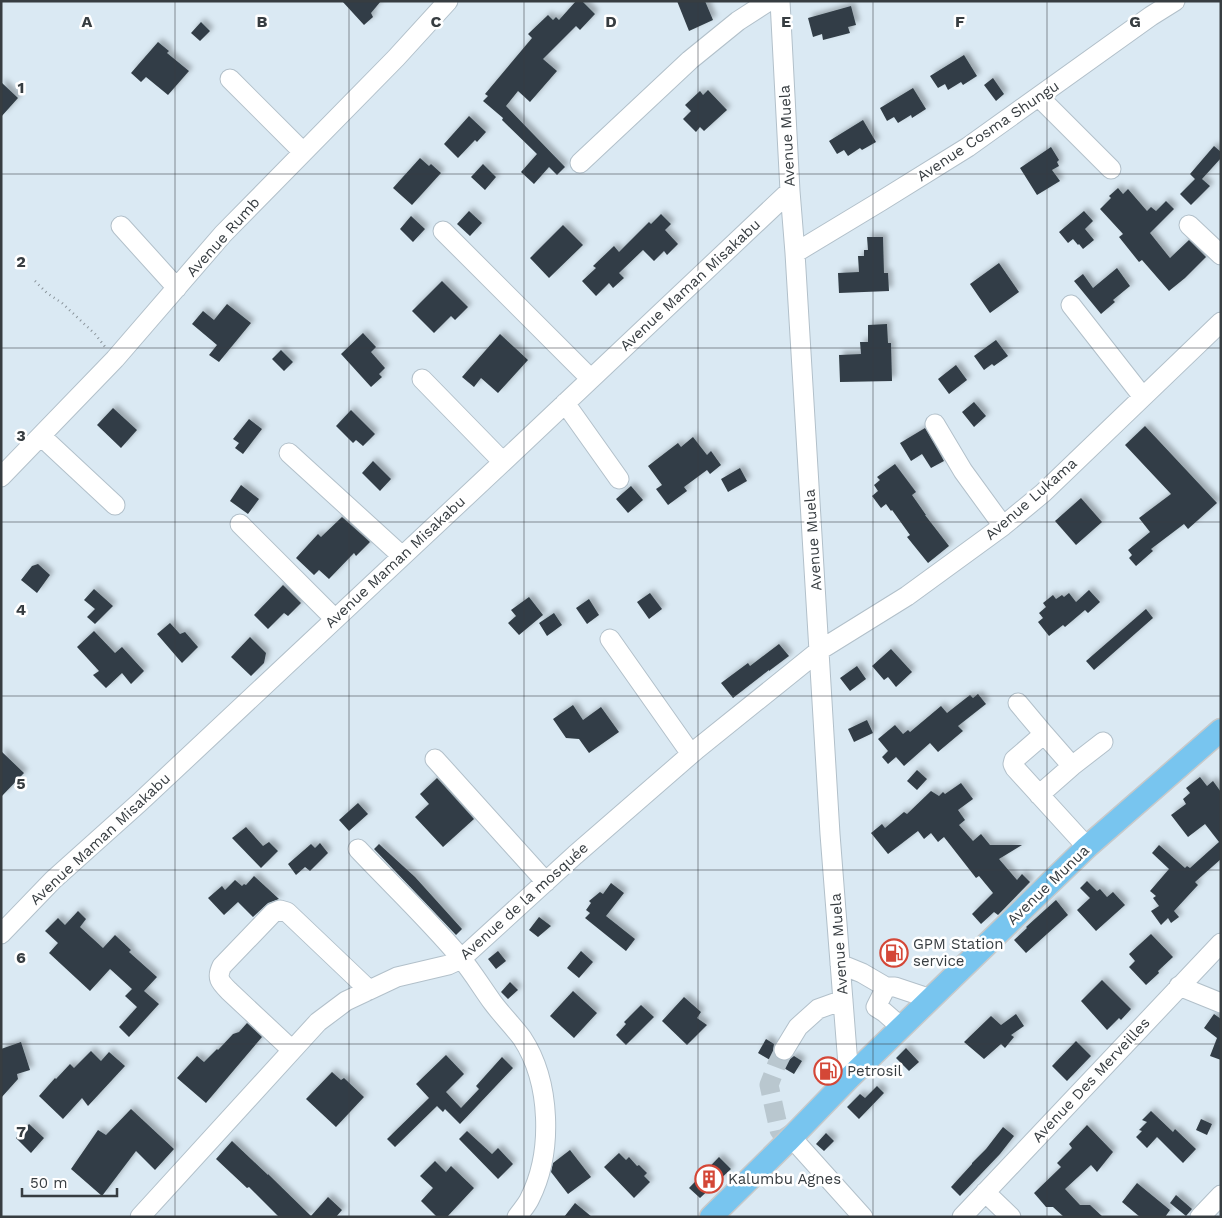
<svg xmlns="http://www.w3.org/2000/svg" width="1222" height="1218" font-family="'Work Sans',sans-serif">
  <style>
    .building { fill: #323e46; filter: url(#shadow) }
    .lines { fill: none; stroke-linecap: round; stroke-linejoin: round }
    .minor-tunnel { stroke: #b9c7cf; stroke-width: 19; stroke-dasharray: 19 9; stroke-linecap: butt }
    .minor-casing { stroke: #b2c0ca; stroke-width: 21 }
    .major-casing { stroke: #c7c9ca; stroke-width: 25 }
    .path { stroke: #8a949b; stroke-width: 2.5; stroke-dasharray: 1 4; stroke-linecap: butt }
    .minor { stroke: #fff; stroke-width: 19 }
    .major { stroke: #78c5ef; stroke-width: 22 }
    .grid { fill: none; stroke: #373d41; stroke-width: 1; stroke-opacity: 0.55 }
    .labels { text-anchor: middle; stroke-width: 5; stroke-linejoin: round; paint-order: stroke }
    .street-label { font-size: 15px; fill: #373d41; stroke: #fff }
    .poi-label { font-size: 15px; fill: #373d41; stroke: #fff; text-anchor: start }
    .grid-label { font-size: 16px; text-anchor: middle; font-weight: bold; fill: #373d41; stroke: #fff; stroke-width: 5; stroke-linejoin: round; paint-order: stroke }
  </style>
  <defs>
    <filter id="shadow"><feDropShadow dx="4" dy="-4" stdDeviation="2.5" flood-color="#0004"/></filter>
  </defs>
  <rect width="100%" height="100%" fill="#dae9f3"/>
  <path class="building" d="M342,1H381L371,13L373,17L364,25Z
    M576,1H582L595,14L580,30L576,26L543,59L557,71L530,102L518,91L506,106L565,167L557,175L549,167L534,184L521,172L537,154L502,120L503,118L483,101L488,96L485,94L532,38L528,34L548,15L553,20L556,17L559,20Z
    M677,1H705L713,20L689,31Z
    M851,6L856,25L848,27L850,33L823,40L822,34L813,37L808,18Z
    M201,22L210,31L200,41L191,33Z
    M158,42L169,51L167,53L189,71L168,95L146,77L141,82L131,73Z
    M964,55L977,76L963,85L961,82L948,90L945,84L938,88L930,76Z
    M993,78L1004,94L996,101L984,85Z
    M1,82L18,98L1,117Z
    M913,88L926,109L912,118L911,115L898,123L894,117L887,121L880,108Z
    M708,90L727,110L704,131L700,127L696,132L683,119L691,111L685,105L700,91L703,95Z
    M469,116L486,132L477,142L475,140L458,158L444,144Z
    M863,120L876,142L862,150L860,148L848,156L844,150L837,154L829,141Z
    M1214,146L1221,152V158L1202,179L1210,186L1191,205L1180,194L1195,179L1190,174Z
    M1051,147L1059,160L1057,162L1059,166L1052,170L1060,181L1037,195L1020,168Z
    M420,158L429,166L431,164L441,173L412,205L393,188Z
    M483,164L496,177L485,190L471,177Z
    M1118,188L1123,194L1128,189L1147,211L1151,207L1156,211L1166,201L1174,209L1150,233L1170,258L1189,240L1206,257L1185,278L1169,291L1142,260L1139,262L1119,237L1123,234L1100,209L1111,198L1109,196Z
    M469,211L482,223L470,236L457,224Z
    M1084,211L1093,221L1085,229L1094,240L1083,249L1079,244L1078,245L1073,239L1068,243L1059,232Z
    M661,214L671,224L665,230L678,244L667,255L664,251L654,261L643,250L619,273L624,278L613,288L609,283L596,296L582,281L596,268L593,266L614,246L619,252L649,222L651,224Z
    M411,216L425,229L413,242L400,229Z
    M563,225L583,245L549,278L530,258Z
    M867,237H883L884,273H888L889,291L839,293L838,273L859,272L858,256H864V250H868Z
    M999,263L1019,292L990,313L970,284Z
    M1117,268L1130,286L1113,300L1115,302L1101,314L1074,281L1083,274L1093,288Z
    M442,281L468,307L455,320L451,316L434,333L412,311Z
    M227,304L251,323L219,362L209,355L217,345L192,324L203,311L214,320Z
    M887,324L888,343H891L892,381L840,382L839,355L861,354L860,342H868V325Z
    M363,333L376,347L371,352L385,368L379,374L382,377L371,387L341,354Z
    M500,334L528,360L498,393L481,378L474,387L462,377Z
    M996,340L1008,356L994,366L992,364L984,370L974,356Z
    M281,350L293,362L284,371L272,359Z
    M956,365L967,380L949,394L938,379Z
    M974,402L986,416L974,427L962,412Z
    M113,408L137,430L121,448L97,425Z
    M351,410L375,434L363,446L356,440L353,443L336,426Z
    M249,419L262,429L243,454L235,448L239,443L233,439Z
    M1145,426L1217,503L1188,529L1184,524L1151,549L1153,551L1136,566L1129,558L1132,555L1128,550L1150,532L1139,518L1171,494L1125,445Z
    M925,428L944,461L931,468L922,454L911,461L900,443Z
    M693,437L707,455L711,451L721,465L710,474L707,470L684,487L687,491L668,505L656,489L662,485L648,466L678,443L681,447Z
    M373,461L391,479L380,491L362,473Z
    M895,464L916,492L912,495L926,515H925L949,546L928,563L907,537L910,535L892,510L891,511L886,504L881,508L872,496L878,491L874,485L880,480L877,477Z
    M740,468L747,481L728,492L721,479Z
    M241,485L259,499L248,514L230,501Z
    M631,486L643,500L628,513L616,499Z
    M1081,498L1102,522L1076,545L1055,521Z
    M342,517L370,542L356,556L354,553L329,579L319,570L314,575L296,558L318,534L321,537Z
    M38,564L50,575L37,593L21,580L32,566Z
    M283,585L301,603L288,616L284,613L268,629L254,615Z
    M94,589L113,606L95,624L87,617L95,609L84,600Z
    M1089,590L1100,602L1088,613L1085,610L1065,627L1063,625L1049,636L1038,622L1043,618L1039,613L1046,607L1043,603L1053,595L1056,599L1062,595L1064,597L1069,593L1076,602Z
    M650,593L662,609L649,619L637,602Z
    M529,597L543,615L519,635L508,623L516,616L511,610Z
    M589,599L599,615L587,624L576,608Z
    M1146,609L1153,618L1094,670L1086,661Z
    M554,613L562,625L547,636L539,623Z
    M170,623L180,634L185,632L198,647L182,663L157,634Z
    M94,631L115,653L122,647L144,671L131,684L122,673L106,688L93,675L99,671L77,647Z
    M250,637L266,653L264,663L251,676L231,657Z
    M779,644L789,656L769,671V670L733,698L721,683L748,663L750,666Z
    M891,649L912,672L896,687L888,677L884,680L872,666Z
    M857,666L866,679L850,691L840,678Z
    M978,694L986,704L958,726L963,731L938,752L930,743L904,766L896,757L888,764L882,757L888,751L878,739L895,725L903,734L908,730L910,732L941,706L947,713L970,695L973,698Z
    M573,705L583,720L601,707L619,732L589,753L579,739L566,738L553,719Z
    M867,720L873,733L854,742L848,729Z
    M1,751L24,773L1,797Z
    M917,770L927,779L917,790L907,781Z
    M1200,777L1207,786L1213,781L1221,792V859L1195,882L1198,885L1174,911L1179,917L1171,923L1168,918L1161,925L1151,911L1159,906L1153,898L1156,896L1150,891L1169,869L1152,853L1159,845L1185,868L1187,866L1190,868L1219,842L1205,824L1188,837L1171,815L1186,804L1183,799L1190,793L1186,788Z
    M437,778L474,819L443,847L415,817L429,804L420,794Z
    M961,783L973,799L958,810L965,820L959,825L973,841L981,834L990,845H1022L999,859L1017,880L1022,874L1030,882L998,915L994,912L981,924L972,914L993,893L979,876L976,878L944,837L938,842L931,833L924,839L918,831L888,854L871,833L882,824L885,828L904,812L907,814L931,791L939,796L943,792L945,794Z
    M358,803L368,814L349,831L339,820Z
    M246,827L263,846L269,842L278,851L261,868L232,838Z
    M320,843L328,853L310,871L305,867L296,875L288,864L311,844L315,848Z
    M379,844L415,877L462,929L456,935L374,849Z
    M254,876L279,899L268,903L253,917L238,902L224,915L208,898L222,886L225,890L235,880L242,886L244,884L246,885Z
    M1087,881L1097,891L1100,889L1107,897L1113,892L1125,905L1096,931L1077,910L1090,898L1080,888Z
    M611,883L624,893L606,916L635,939L626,951L585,918L590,913L586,910L591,903L589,901L600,892L603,894Z
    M1056,900L1068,915L1026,953L1014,940L1027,928L1026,927Z
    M78,911L86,919L80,927L103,948L115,935L131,950L129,952L157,977L144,991L159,1004L129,1037L119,1027L137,1007L125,996L132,989L110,969L90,991L49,953L58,943L45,931L58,918L65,925Z
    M539,917L551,926L538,937L529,930Z
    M1151,934L1173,957L1158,971L1159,973L1146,985L1129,967L1135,961L1129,954Z
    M498,951L506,961L496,969L488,959Z
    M581,951L593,962L579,978L567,968Z
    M1102,980L1131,1009L1121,1020L1119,1018L1107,1030L1081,1001Z
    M510,982L518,990L508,999L501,992Z
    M573,991L597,1013L574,1038L550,1016Z
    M684,997L701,1012L697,1018L707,1025L687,1045L662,1021Z
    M641,1005L654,1017L626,1045L616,1035L626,1024L624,1022Z
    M1016,1014L1024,1026L1011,1035L1014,1037L1005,1048L1001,1044L984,1059L964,1042L991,1016L1001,1025Z
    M1214,1014L1221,1019V1060L1210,1056L1217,1038L1204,1028Z
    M247,1023L262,1037L206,1103L177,1078L197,1056L204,1062L217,1049L218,1050L233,1034L239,1032Z
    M766,1039L774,1044L773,1049L774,1055L779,1060L784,1061L789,1060L794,1056L802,1061L794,1074L758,1053Z
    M1076,1041L1091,1056L1067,1081L1052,1066Z
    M21,1042L30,1070L17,1074L18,1079L1,1098V1049Z
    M906,1048L919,1062L909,1071L896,1058Z
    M91,1051L101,1061L109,1052L125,1066L88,1106L82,1098L63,1119L39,1096L55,1078L56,1079L70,1064L74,1068Z
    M446,1055L464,1074L446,1092L461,1108L479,1089L476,1086L502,1057L513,1068L460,1124L445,1109L443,1112L437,1106L395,1147L387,1139L429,1098L416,1084Z
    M332,1072L341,1080L344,1078L364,1097L336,1127L306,1099Z
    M877,1086L884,1093L859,1119L847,1107L860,1094L865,1098Z
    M131,1109L174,1149L155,1170L136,1151L102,1196L71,1169L98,1130L106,1135Z
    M1151,1111L1173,1132L1175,1129L1196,1149L1183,1163L1157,1137L1147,1148L1136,1137L1142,1131L1139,1130L1147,1122L1142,1120Z
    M1201,1119L1212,1124L1207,1135L1196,1130Z
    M29,1124L44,1138L31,1153L16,1138Z
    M1087,1125L1113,1152L1097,1172L1091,1165L1065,1189L1080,1205H1090L1103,1217H1064L1053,1207H1046L1034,1193L1061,1167L1057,1163L1072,1148L1069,1144Z
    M1003,1127L1014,1136L1000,1154L960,1196L951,1187L972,1164V1163L986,1149Z
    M467,1131L492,1154L498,1148L513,1164L498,1179L459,1139Z
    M826,1133L834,1141L824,1151L816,1144Z
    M232,1141L268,1175V1174L311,1216L328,1197L342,1210L336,1217H279L249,1187L247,1188L216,1159Z
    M570,1150L591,1177L568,1194L551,1172L553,1163Z
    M619,1153L626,1160L629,1157L637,1166L639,1165L647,1173L644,1176L650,1182L634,1198L604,1167Z
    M719,1157L731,1169L700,1198L689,1188Z
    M435,1161L446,1172L451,1166L474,1188L447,1217H437L421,1201L433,1188L420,1176Z
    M1137,1183L1170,1210L1165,1217H1140L1122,1202Z
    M1176,1195L1192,1209L1186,1216L1170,1203Z
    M575,1203L592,1217H564Z"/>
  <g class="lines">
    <path class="minor-tunnel" d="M784,1050L777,1064L769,1085L779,1130L787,1142"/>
    <g class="minor-casing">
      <path id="minor" d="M780,1L790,191L795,253L830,834L849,1078
        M230,79L303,152
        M1039,97L1111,169
        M580,163L690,60L738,21L769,1
        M1189,225L1221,255
        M121,226L177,288
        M443,231L591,379
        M795,253L881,201L968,147L1151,16L1175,1
        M1071,305L1143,397
        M422,379L503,462
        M565,403L619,479
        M935,424L963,471L1003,526
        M41,436L115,505
        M289,453L402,556
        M1,477L115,359L223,234L396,58L448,1
        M240,524L335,619
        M610,639L691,754
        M1018,703L1044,734
        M435,759L546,882
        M1072,766L1103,742
        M1039,795L1072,766L1044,734L1014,760L1013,764L1015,768L1087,847
        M358,849C392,885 428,919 460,957C472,971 482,988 493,1003C502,1015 513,1026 522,1038C551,1082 553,1152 530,1198C527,1205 521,1211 517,1217
        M1,934L53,880L140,802L503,462L790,191
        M840,964L862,973L886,987
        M1179,986L1221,1003
        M901,1027L884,1012L876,1007L886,987H895L931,999
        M292,1050L229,991C220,982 216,978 222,966L273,913L280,910L287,912L369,990
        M784,1050L798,1027L818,1009L843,1000
        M791,1137L863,1217
        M985,1192L1011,1217
        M140,1217L318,1022L346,1001L397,977L448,965L461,959L575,855L697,749L820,650L907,596L1003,526L1043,493L1221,322
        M962,1217L1221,943
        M1200,1217L1221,1195"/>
    </g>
    <g class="major-casing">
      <path id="major" d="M711,1217L787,1142L849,1078L1087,847L1221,730"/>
    </g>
    <path class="path" d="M35,281L47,293L62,303L95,334L106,348"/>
    <use href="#minor" class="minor"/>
    <use href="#major" class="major"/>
  </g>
  <path class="grid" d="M175,1V1217M349,1V1217M524,1V1217M698,1V1217M873,1V1217M1047,1V1217M1,174H1221M1,348H1221M1,522H1221M1,696H1221M1,870H1221M1,1044H1221"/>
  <defs>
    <g id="fuel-ring" transform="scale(1.4375)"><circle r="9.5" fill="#fff" stroke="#d44737" stroke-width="1.5"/><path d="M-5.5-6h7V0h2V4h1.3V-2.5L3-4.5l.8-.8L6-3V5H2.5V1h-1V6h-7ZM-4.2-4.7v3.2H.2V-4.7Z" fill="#d44737"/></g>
    <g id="building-ring" transform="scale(1.4375)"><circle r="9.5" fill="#fff" stroke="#d44737" stroke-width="1.5"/><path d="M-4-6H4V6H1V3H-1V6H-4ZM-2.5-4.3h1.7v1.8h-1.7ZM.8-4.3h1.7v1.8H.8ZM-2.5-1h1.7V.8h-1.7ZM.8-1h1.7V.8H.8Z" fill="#d44737"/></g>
  </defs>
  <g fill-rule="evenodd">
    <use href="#fuel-ring" x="894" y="953"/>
    <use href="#fuel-ring" x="828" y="1071"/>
    <use href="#building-ring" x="709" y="1179"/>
  </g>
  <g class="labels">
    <g class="street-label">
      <text transform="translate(988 131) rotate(-34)" y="5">Avenue Cosma Shungu</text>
      <text transform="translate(787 136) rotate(-93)" y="5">Avenue Muela</text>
      <text transform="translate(223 237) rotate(-48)" y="5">Avenue Rumb</text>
      <text transform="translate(690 285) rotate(-43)" y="5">Avenue Maman Misakabu</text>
      <text transform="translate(1031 499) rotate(-41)" y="5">Avenue Lukama</text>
      <text transform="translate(813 540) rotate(-94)" y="5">Avenue Muela</text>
      <text transform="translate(395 562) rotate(-43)" y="5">Avenue Maman Misakabu</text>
      <text transform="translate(100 839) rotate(-43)" y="5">Avenue Maman Misakabu</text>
      <text transform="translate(1048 885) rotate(-44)" y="5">Avenue Munua</text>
      <text transform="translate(524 901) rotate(-42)" y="5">Avenue de la mosquée</text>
      <text transform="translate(839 944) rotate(-94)" y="5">Avenue Muela</text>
      <text transform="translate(1091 1080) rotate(-47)" y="5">Avenue Des Merveilles</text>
    </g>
    <g class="poi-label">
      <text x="913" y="949">GPM Station<tspan x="913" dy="17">service</tspan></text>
      <text x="847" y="1076">Petrosil</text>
      <text x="728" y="1184">Kalumbu Agnes</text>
    </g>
  </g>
  <g class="grid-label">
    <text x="87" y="27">A</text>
    <text x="262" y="27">B</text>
    <text x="436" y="27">C</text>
    <text x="611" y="27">D</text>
    <text x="786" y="27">E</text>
    <text x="960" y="27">F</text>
    <text x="1135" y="27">G</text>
    <text x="21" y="93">1</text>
    <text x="21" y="267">2</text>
    <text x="21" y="441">3</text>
    <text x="21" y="615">4</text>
    <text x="21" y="789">5</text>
    <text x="21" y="963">6</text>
    <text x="21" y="1137">7</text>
  </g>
  <rect width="1222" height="1218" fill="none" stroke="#373d41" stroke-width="5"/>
  <path d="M22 1188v8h95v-8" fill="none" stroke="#373d41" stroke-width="2.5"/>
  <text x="30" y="1188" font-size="15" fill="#373d41" stroke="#ffffff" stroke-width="4" paint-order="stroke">50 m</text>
</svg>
